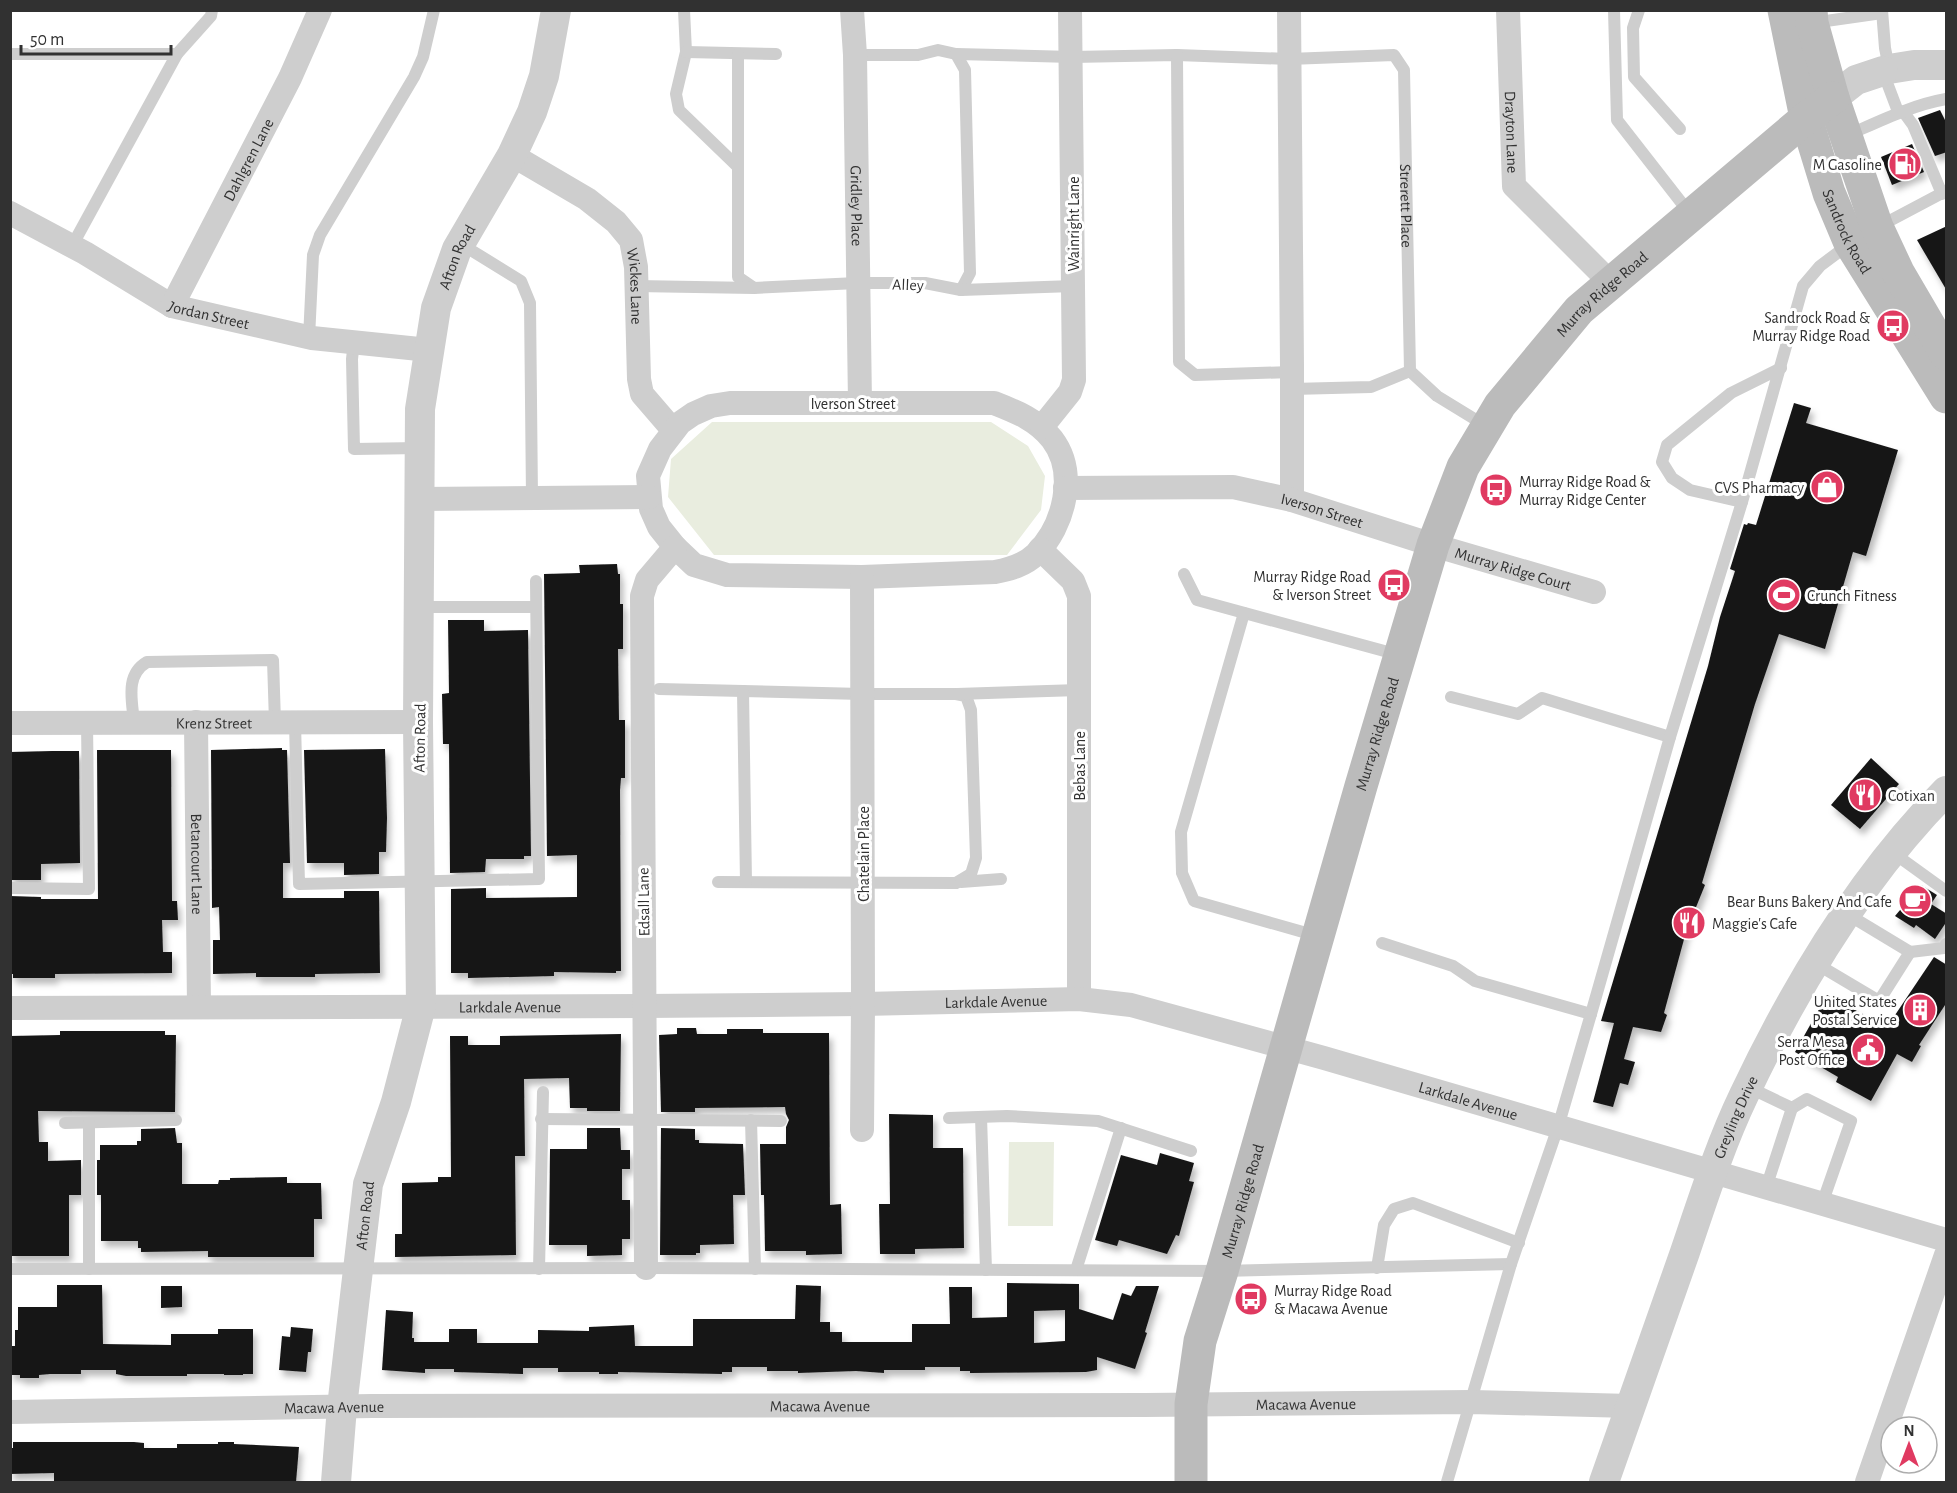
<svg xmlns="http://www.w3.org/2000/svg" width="1957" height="1493" font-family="'Alegreya Sans',sans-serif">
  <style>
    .green { fill: #e9eddf }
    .building { fill: #181818; fill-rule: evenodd; filter: url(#shadow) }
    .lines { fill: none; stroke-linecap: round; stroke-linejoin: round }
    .service { stroke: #cecece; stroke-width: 12 }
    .minor { stroke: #cecece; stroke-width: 24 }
    .tertiary { stroke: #cecece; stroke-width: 30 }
    .secondary { stroke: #bbb; stroke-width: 33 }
    .labels { text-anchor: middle; stroke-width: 6; stroke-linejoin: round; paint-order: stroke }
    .street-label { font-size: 16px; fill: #313131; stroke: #fff }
    .poi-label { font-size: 16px; fill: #313131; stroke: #fff; text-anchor: end }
  </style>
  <defs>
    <filter id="shadow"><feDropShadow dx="3.5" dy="6" stdDeviation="3" flood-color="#0004"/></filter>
  </defs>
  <rect width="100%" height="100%" fill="#fff"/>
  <path class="green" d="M712,422H991L1028,446L1045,476L1041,510L1007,555H714L668,497L671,459Z
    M1009,1142H1054L1053,1226H1008Z"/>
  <path class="building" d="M1940,110L1947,124V152L1935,156L1918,118Z
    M1912,144L1924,172L1892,185L1881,157Z
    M1947,226V291L1917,240Z
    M1794,403L1811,408L1806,423L1898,450L1866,556L1853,552L1825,649L1779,634L1755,704L1702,883L1705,885L1686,932L1664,1013L1667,1015L1661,1032L1633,1027L1624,1059L1635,1062L1628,1085L1620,1083L1613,1107L1593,1102L1614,1023L1601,1021L1708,666L1720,617L1735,571L1730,569L1744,524L1747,525L1748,523L1756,525Z
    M617,564L618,574H620V604H623V649H618L619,720H625V778H621L620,790L621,971H616V973L554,972V976L468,978V973H451V889L486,888V898L577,897V855L547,856L544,574L580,573L579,565Z
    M448,620H484V631L528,630L531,856H524V859H486L485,872L450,873L449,744H443L442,694L449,693Z
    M282,748V750H287L290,863H283V898H344V891H379L380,973L315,974V977H256V973L213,974V940H220L219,907L212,908L211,750Z
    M385,749L387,818L386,852H379V874L344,875V863H307L304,750Z
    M97,750H171L172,901H177L178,920H162L163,952H172V973L55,974V978H13V974H10V896L41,897V899H98Z
    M52,751H79L80,863L41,864V880H10V752Z
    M1871,758L1899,784L1860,829L1831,805Z
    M1921,885L1937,895L1931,904L1947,914V921L1935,939L1916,925L1914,928L1895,916Z
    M1934,957L1947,965V1002L1919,1045L1921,1046L1912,1062L1897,1054L1871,1101L1836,1082L1838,1077L1795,1052L1827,995L1887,1027Z
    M677,1028H696L697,1034H727V1029H763V1033H829L830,1205L841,1204L842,1254L806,1255V1251H765L764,1195H761L760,1144H786V1127L789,1120L786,1114L785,1107L695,1108V1112H661L659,1035L677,1034Z
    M60,1031H165V1035H176L175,1112L38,1111L39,1142H48V1161L81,1160V1195H69V1256H10V1036L60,1035Z
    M621,1034L620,1111H587V1108H570L569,1078L524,1079L525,1156H515L516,1255L395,1257V1234H402V1183L438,1182V1177H451L450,1036H468V1045H500V1036Z
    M889,1114L933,1115V1148H963L964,1248L915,1249V1254H880L879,1204H890Z
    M175,1128L177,1143H182V1184H218L219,1180H230V1178L287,1177V1183H321L322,1219H314V1257H208V1251L141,1252V1248H138V1241H101V1195H97V1160H100V1145H137V1141H141V1129Z
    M587,1128H620L621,1150H630V1169H622V1200H630V1239H622V1255L587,1256V1245H549L550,1149H587Z
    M661,1128L695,1129V1140H699V1143L743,1144L745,1195H733L734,1244L700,1245V1253H696V1255H660Z
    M1160,1153L1194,1163L1189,1181L1194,1182L1179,1236L1176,1235L1167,1254L1119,1240L1117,1246L1095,1240L1121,1155L1157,1165Z
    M1007,1283L1079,1284V1309L1113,1320L1122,1293L1131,1296L1136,1286H1159L1145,1332L1147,1333L1135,1369L1097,1357V1370L1086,1372L970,1373V1371H960V1367H925V1370H884V1373L856,1371L798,1373V1371H767V1367H732V1372H722V1374L618,1372V1374H599V1372H558V1368H523V1374L454,1372V1369H425V1373L382,1370L386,1310L413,1312L412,1338H414V1342H449V1329H477V1343H538V1330L589,1331V1327L634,1325L635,1346H693V1319H795L796,1285L821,1286L820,1322H830V1332H842V1342H912V1324H950L949,1287H972V1318L1007,1317ZM1065,1310V1341L1034,1343V1311Z
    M57,1285H102L103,1344L171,1345V1334H218V1329H253V1374H243V1375H224V1374H187V1376H126L116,1374V1370H81V1374H50L39,1375V1378H20V1375H10V1346H15V1330H18V1307H57Z
    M161,1286H182V1307L161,1308Z
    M291,1327L313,1329L311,1352H308L306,1372L279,1370L282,1336L290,1337Z
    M13,1442H134L144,1443V1448H177V1444H218V1442H234V1444L299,1447L296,1482H54V1473L10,1474V1448H13Z"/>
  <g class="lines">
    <g class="service">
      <path d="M684,10L686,52L676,94L679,110L738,167"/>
      <path d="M1614,10L1617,120L1691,215"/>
      <path d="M1639,10L1633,28L1634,77L1680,129"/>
      <path d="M1882,10L1885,48L1889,68"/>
      <path d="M1812,23L1882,13"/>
      <path d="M686,52L776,54"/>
      <path d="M10,54H177L211,16L212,10"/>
      <path d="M738,54V277L754,288L857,283H925L961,290L970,273L965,70L956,54L938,50L918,55H855"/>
      <path id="s1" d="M956,54L1072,57L1177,55L1289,59L1394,55L1404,70L1410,371L1437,396L1486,426"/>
      <path d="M1177,55L1179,362L1195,375L1292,372"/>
      <path d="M1883,72L1897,109L1905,114L1913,125L1942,194"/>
      <path d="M1848,135C1880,121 1912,105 1946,99"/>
      <path d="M1878,227L1946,191"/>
      <path d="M461,244L521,281L530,303L532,498"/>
      <path d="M72,246L177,54"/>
      <path d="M636,286L754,288"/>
      <path d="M961,290L1073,286"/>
      <path d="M309,338L313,255L320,235L414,77L423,57L434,10"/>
      <path d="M354,342L352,359L354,449L419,448"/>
      <path d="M1292,389L1371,387L1410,371"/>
      <path d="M1742,502L1690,490L1672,478L1662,462L1667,445L1731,393L1781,368"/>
      <path d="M1184,574L1197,600L1399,655"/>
      <path d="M419,607H536"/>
      <path d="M1244,613L1181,832L1182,873L1194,901L1317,936"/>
      <path d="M659,689L862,694H956L966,696L971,710L976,858L971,874L956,883L718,882"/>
      <path d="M743,691L746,882"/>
      <path d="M957,694L1079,690"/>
      <path d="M1451,697L1518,714L1542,698L1670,737"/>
      <path d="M134,722C132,700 125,675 147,662L273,660L275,722"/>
      <path d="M295,722L299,884L539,879L536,581"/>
      <path d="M1892,852L1946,891"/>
      <path d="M961,882L1001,879"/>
      <path d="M10,888L89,889L87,722"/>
      <path d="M1382,943L1453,966L1475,981L1591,1014"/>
      <path d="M1910,952L1944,948L1946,944"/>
      <path d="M1815,963L1879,1001L1910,952L1847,914"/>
      <path d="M1748,1087L1792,1108L1807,1099L1851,1121L1822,1204"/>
      <path d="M981,1117L986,1270"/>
      <path d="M949,1118L1007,1116L1098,1121L1191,1151"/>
      <path d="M541,1119L781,1121"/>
      <path d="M751,1120L755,1269"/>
      <path d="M65,1123L176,1120"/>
      <path d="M89,1123V1269"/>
      <path d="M1766,1188L1792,1108"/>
      <path d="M1377,1268L1384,1225L1394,1209L1413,1203L1519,1243"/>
      <path d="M10,1269L646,1268L1222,1271L1511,1264"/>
      <path d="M539,1269L543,1092"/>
      <path d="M1076,1270L1121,1128"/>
      <path d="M1447,1482L1511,1264L1558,1127L1591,1014L1670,737L1742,502L1803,286L1820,266L1848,245"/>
    </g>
    <g class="minor">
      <path id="s2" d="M852,10L855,55L860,403"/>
      <path d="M1289,10L1292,366V500"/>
      <path id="s3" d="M1508,10L1514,186L1611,283"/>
      <path id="s4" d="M512,155L587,199L616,222L631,240L636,267L639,379L642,394L673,430"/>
      <path id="s5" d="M10,213L85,253L172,306L312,338L429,350"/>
      <path id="s6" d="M172,306L290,78L320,10"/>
      <path d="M730,403H994C1017,412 1037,420 1052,439C1078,473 1064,526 1036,554C1025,565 1010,569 995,572L862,577L727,575L694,565L675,547L659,527L651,509L648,476L660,449L680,423L693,414L711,406Z"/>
      <path d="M1042,427L1070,392L1074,380L1070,10"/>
      <path id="s7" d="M1065,488L1233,487L1292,500L1433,545L1594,592"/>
      <path d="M419,499L649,497"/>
      <path d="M1040,549L1073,581L1079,596V999"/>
      <path id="s8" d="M196,722L199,1007"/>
      <path id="s9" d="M10,723L418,722"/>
      <path id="s10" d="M10,1008L645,1006L863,1004L1079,999L1131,1005L1324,1058L1946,1240"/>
      <path d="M862,1130L863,1004L862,577"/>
      <path d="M646,1268L642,596L647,580L675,547"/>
      <path id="s11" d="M10,1412L372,1406L1145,1405L1471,1402L1631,1406"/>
      <path d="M1867,1482L1946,1255"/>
    </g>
    <g class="tertiary">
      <path d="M1889,69L1914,65H1946"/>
      <path d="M1833,98L1856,80L1883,71"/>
      <path id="s12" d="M336,1482L342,1407L368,1184L396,1102L421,1006L418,722L420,409L436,308L457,249L512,155L532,112L544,76L556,10"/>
      <path id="s13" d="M1604,1482C1631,1406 1658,1329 1685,1252C1703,1199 1720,1145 1744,1095C1796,985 1860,878 1946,791"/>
    </g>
    <g class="secondary">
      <path id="s14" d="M1784,10L1806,118L1829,193L1850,243L1946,397"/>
      <path d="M1811,10L1812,23L1833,98L1877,227L1898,272L1946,354"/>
      <path id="s15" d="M1191,1482V1404L1200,1341L1222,1271L1361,786L1433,545L1463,467L1500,405L1579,310L1806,118L1833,98"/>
    </g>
  </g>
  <defs>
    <g id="fuel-disc" transform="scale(1.725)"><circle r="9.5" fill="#e03a61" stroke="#fff"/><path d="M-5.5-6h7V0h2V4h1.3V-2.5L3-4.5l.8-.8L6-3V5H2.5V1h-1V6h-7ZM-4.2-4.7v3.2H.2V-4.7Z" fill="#fff"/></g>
    <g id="bus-disc" transform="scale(1.725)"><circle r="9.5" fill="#e03a61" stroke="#fff"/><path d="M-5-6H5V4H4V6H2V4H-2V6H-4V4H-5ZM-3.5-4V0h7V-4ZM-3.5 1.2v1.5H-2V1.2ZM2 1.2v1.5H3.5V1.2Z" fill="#fff"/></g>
    <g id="shop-disc" transform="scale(1.725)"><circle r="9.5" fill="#e03a61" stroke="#fff"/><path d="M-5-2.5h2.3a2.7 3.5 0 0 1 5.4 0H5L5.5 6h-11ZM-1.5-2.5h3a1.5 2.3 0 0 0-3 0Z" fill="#fff"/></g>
    <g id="stadium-disc" transform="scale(1.725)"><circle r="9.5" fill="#e03a61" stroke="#fff"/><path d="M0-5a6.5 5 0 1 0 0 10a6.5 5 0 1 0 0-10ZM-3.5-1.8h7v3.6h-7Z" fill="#fff"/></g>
    <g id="restaurant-disc" transform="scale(1.725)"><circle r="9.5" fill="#e03a61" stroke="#fff"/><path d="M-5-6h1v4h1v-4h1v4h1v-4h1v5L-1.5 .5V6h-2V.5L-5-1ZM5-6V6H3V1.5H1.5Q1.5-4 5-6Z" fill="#fff"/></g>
    <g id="cafe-disc" transform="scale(1.725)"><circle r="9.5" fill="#e03a61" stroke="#fff"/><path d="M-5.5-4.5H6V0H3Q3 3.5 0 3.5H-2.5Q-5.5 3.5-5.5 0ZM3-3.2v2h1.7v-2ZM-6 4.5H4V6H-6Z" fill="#fff"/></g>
    <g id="building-disc" transform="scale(1.725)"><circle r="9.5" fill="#e03a61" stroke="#fff"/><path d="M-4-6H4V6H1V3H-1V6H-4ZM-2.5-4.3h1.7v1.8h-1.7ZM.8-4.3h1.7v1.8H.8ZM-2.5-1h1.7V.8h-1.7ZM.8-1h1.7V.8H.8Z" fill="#fff"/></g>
    <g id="civic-disc" transform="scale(1.725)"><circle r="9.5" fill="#e03a61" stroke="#fff"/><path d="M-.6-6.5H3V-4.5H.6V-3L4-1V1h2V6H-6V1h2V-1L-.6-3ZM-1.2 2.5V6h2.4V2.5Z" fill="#fff"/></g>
  </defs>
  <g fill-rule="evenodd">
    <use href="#fuel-disc" x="1905" y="164"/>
    <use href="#bus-disc" x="1893" y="326"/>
    <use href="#shop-disc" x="1827" y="487"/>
    <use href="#bus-disc" x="1496" y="490"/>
    <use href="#bus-disc" x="1394" y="585"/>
    <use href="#stadium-disc" x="1784" y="595"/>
    <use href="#restaurant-disc" x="1865" y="795"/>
    <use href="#cafe-disc" x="1915" y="901"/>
    <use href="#restaurant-disc" x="1689" y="923"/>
    <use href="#building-disc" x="1920" y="1010"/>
    <use href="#civic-disc" x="1868" y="1050"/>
    <use href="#bus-disc" x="1251" y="1299"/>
  </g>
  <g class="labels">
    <g class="street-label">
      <text dy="6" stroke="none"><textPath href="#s3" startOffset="122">Drayton Lane</textPath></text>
      <text dy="6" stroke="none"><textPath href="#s6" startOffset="165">Dahlgren Lane</textPath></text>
      <text dy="6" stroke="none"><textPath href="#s2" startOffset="196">Gridley Place</textPath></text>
      <text dy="6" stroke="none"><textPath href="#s1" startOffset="592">Strerett Place</textPath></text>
      <text transform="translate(1073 224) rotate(-90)" y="6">Wainright Lane</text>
      <text dy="6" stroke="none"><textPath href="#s14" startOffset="231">Sandrock Road</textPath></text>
      <text dy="6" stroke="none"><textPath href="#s12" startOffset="1240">Afton Road</textPath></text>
      <text transform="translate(908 284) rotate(2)" y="6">Alley</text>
      <text dy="6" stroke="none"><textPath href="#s4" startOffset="194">Wickes Lane</textPath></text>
      <text dy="6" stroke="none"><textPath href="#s15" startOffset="1278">Murray Ridge Road</textPath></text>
      <text dy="6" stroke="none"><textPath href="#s5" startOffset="225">Jordan Street</textPath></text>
      <text x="853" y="409">Iverson Street</text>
      <text dy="6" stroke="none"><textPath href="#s7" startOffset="260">Iverson Street</textPath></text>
      <text dy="6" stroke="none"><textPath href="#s7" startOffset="460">Murray Ridge Court</textPath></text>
      <text dy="6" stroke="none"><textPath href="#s9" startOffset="204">Krenz Street</textPath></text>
      <text dy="6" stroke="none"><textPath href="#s15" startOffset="774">Murray Ridge Road</textPath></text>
      <text transform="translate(419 738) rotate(-89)" y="6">Afton Road</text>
      <text transform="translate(1079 766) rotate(-90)" y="6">Bebas Lane</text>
      <text transform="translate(863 854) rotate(-90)" y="6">Chatelain Place</text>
      <text dy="6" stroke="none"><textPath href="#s8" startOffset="142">Betancourt Lane</textPath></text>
      <text transform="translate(643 902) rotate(-91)" y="6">Edsall Lane</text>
      <text dy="6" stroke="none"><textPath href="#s10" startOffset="986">Larkdale Avenue</textPath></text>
      <text dy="6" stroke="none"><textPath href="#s10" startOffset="500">Larkdale Avenue</textPath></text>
      <text dy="6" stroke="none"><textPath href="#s10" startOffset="1472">Larkdale Avenue</textPath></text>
      <text dy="6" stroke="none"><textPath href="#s13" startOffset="388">Greyling Drive</textPath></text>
      <text dy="6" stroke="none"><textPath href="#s15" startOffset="288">Murray Ridge Road</textPath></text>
      <text dy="6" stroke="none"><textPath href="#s12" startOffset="268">Afton Road</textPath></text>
      <text dy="6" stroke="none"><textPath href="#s11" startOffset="1296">Macawa Avenue</textPath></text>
      <text dy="6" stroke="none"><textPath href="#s11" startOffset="810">Macawa Avenue</textPath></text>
      <text dy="6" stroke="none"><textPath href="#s11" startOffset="324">Macawa Avenue</textPath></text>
    </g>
    <g class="poi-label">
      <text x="1882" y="170">M Gasoline</text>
      <text x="1870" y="323">Sandrock Road &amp;<tspan x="1870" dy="18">Murray Ridge Road</tspan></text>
      <text x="1519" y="487" text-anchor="start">Murray Ridge Road &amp;<tspan x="1519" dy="18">Murray Ridge Center</tspan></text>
      <text x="1804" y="493">CVS Pharmacy</text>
      <text x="1371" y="582">Murray Ridge Road<tspan x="1371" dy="18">&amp; Iverson Street</tspan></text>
      <text x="1807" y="601" text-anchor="start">Crunch Fitness</text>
      <text x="1888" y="801" text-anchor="start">Cotixan</text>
      <text x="1892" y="907">Bear Buns Bakery And Cafe</text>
      <text x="1712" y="929" text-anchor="start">Maggie's Cafe</text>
      <text x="1897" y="1007">United States<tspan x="1897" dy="18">Postal Service</tspan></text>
      <text x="1845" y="1047">Serra Mesa<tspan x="1845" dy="18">Post Office</tspan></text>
      <text x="1274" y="1296" text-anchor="start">Murray Ridge Road<tspan x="1274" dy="18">&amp; Macawa Avenue</tspan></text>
    </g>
  </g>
  <rect width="1957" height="1493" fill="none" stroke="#313131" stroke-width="24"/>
  <g transform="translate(1909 1445)"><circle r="28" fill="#ffffff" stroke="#adadad" stroke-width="1.5"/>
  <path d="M0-4.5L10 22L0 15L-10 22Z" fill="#e03a61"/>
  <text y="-9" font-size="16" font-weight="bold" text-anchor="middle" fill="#313131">N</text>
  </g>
  <path d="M21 45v9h150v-9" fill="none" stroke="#313131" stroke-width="3"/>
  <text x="30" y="45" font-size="18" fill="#313131" stroke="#ffffff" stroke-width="4.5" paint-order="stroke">50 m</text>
</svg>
